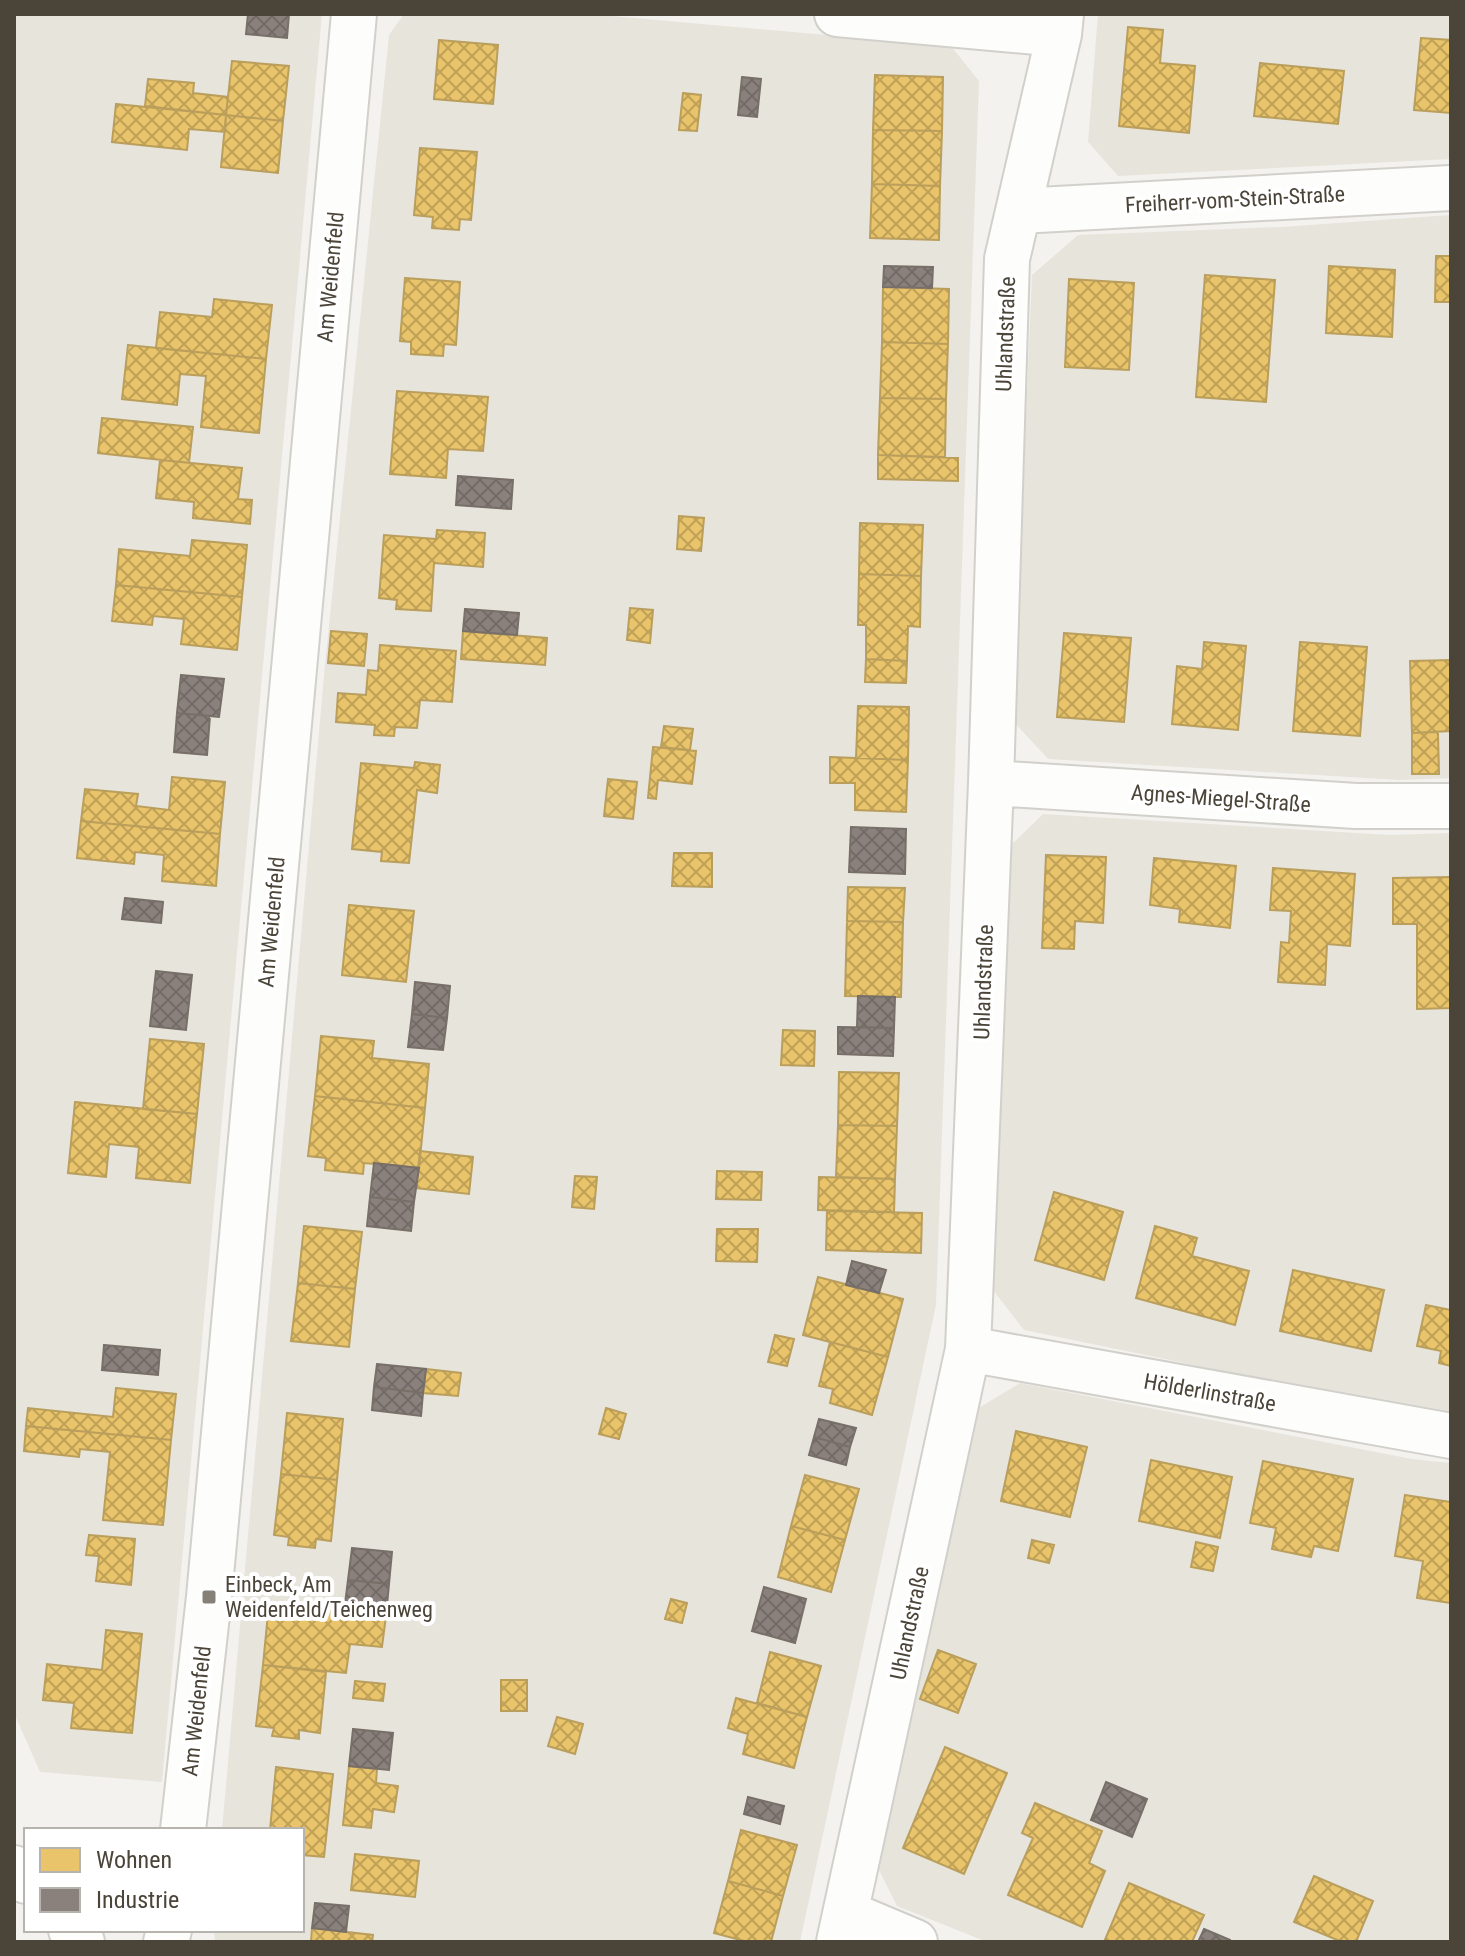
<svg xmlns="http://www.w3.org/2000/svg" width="1465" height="1956" font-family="'Roboto Condensed',sans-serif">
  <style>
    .residential { fill: #e7e4dc }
    .homes { fill: url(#homes-cross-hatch); stroke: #ba9e5b; stroke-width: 2 }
    .industry { fill: url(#industry-cross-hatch); stroke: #776f68; stroke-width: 2 }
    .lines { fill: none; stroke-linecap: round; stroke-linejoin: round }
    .minor-casing { stroke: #d2d0cb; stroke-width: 48 }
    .minor { stroke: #fdfdfc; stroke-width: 44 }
    .poi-dot { fill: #868178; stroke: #fff; stroke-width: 3 }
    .labels { text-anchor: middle; stroke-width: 8; stroke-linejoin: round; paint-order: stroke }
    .street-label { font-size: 22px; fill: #4b4439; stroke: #fff }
    .poi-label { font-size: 22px; fill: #4b4439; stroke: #fff; text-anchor: start }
  </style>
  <defs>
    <pattern id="homes-cross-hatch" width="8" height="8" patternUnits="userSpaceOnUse" patternTransform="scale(2)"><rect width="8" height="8" fill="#e9c46a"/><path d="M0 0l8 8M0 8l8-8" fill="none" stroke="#bfa158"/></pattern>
    <pattern id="industry-cross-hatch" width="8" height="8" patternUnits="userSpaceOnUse" patternTransform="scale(2)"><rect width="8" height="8" fill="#8a817c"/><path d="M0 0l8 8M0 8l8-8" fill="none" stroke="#736b67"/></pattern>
  </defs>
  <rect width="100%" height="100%" fill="#f4f2ee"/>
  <path class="residential" d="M14,14H322L162,1782L40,1772L14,1713Z
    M404,14H589L951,46L979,81L936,1305L800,1942H215L214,1930H302V1830H222L324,675L389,35Z
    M1098,14H1451V159L1118,176L1088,142Z
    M1451,215V778L1399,780L1048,759L1013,721L1032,275L1078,235L1281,227Z
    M1043,814L1390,835L1451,833V1415L1422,1412L1024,1330L993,1290L1011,845Z
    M1020,1383L1412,1459L1451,1463V1942H987L897,1906L875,1862L972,1412Z"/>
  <path class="homes" d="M1128,27L1163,30L1160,63L1195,66L1189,133L1119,126Z
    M1421,38L1451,40V113L1414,110Z
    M439,40L498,45L493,104L434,99Z
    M232,61L289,66L283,121L226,115Z
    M1260,63L1344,71L1338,124L1254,116Z
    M875,75L943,77L942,131L873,130Z
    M148,79L194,83L193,93L228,97L226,115L145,106Z
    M683,93L701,95L697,131L679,130Z
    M116,104L226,115L225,132L189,129L187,150L112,142Z
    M226,115L283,121L278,173L221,167Z
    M873,130L942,131L940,186L872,184Z
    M420,148L477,152L471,220L460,219L459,230L432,228L433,217L414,215Z
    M872,184L940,186L939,240L870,238Z
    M1436,256H1451V302H1435Z
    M1329,266L1395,270L1392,337L1326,333Z
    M1205,275L1275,280L1266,402L1196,397Z
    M405,278L460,282L456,345L444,344L443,356L411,354V342L400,341Z
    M1069,279L1134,283L1129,370L1065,367Z
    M883,287L949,289L948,344L882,342Z
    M214,299L272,305L266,359L156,348L160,312L212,317Z
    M882,342L948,344L946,399L880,398Z
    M128,345L266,359L259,433L201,427L206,376L180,374L177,405L122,399Z
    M397,391L488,397L483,451L448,449L446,478L390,474Z
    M880,398L946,399L945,457L878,455Z
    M102,418L193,427L189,463L98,453Z
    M878,455L958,458V481L878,479Z
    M160,460L242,468L238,499L252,500L250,524L193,518L194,502L156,498Z
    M679,516L704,518L701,551L677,549Z
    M860,523L923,525L921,576L859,574Z
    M437,530L485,533L483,567L434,563L431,611L396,609L397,600L379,598L384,535L436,539Z
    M192,540L247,545L242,597L116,585L119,549L190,556Z
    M859,574L921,576L920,627L908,626L907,661L866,659V625H858Z
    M116,585L242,597L237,650L181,644L184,619L153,616L152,625L112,621Z
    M630,608L653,610L650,643L627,640Z
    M331,631L367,634L364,666L328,663Z
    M463,631L547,638L545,665L461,659Z
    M1064,633L1131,638L1124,722L1057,717Z
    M1204,642L1246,646L1238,730L1172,724L1177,666L1202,669Z
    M1300,642L1367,647L1360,736L1293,731Z
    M380,645L456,651L452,702L420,700L417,728L395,727L394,736L374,735L375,725L336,722L338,693L366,695L368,670L378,671Z
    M866,659L907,661L906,683L865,682Z
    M1451,660V731L1412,733L1410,661Z
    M858,706L909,707L908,760L856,758Z
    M664,726L693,729L690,750L661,747Z
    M1438,732L1439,774H1412V733Z
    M653,747L696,751L692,784L658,780L656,799L648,798Z
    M830,757L908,760L906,812L855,810V783H830Z
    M415,762L440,765L437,793L417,790L409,863L381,861L382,852L352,849L361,763L414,768Z
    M172,777L225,782L220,834L81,821L85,789L138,794L136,806L169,810Z
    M608,779L637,782L633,819L604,816Z
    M81,821L220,834L216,886L162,881L164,855L135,852L134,864L77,858Z
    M674,853H712V887L672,886Z
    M1046,855L1106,857L1103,923L1075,921L1074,949L1042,948Z
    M1154,858L1236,866L1230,928L1179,922L1180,909L1150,905Z
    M1273,868L1355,874L1350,946L1327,944L1325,985L1278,982L1281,942L1289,943L1291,911L1270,910Z
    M1451,877V1008L1417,1009V924H1393V878Z
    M848,887L905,888L903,922L847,921Z
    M349,905L414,911L406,982L342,975Z
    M847,921L903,922L901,997L845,996Z
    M783,1030L815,1031L814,1066L781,1065Z
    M321,1036L374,1041L372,1058L429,1064L425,1108L315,1096Z
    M150,1039L204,1044L197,1114L143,1109Z
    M839,1072L899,1073L897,1126L838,1125Z
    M315,1096L425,1108L419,1168L364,1163L363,1174L325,1170L326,1158L308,1156Z
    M75,1102L197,1114L190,1183L136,1178L139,1147L109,1144L106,1177L68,1173Z
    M838,1125L897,1126L895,1179L836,1177Z
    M420,1151L473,1157L469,1194L416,1188Z
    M717,1171L762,1172L761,1200L716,1199Z
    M575,1176L597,1177L594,1209L572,1207Z
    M819,1177L895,1179L894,1212L818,1210Z
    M1054,1192L1123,1212L1104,1280L1035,1260Z
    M827,1211L922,1213L921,1253L826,1250Z
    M304,1226L362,1232L355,1289L298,1283Z
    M1155,1226L1197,1238L1192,1256L1249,1271L1235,1325L1136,1298Z
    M717,1229H758L757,1262L716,1261Z
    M1293,1270L1384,1290L1371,1351L1280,1331Z
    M818,1277L903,1299L888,1357L803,1335Z
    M298,1283L355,1289L349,1347L291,1341Z
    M1426,1305L1451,1310V1366L1439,1363L1441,1351L1417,1346Z
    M775,1335L794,1339L787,1366L768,1362Z
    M830,1342L888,1357L872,1415L830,1403L833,1389L819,1386Z
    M426,1369L461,1373L458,1396L423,1393Z
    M116,1388L176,1394L171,1440L26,1426L28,1408L113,1417Z
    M606,1408L626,1414L619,1439L599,1434Z
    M287,1413L343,1419L337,1480L281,1474Z
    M26,1426L171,1440L163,1525L103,1520L110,1452L80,1449L79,1457L24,1451Z
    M1016,1431L1087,1447L1070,1517L1001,1501Z
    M1151,1460L1232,1477L1220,1538L1139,1521Z
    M1263,1461L1353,1479L1338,1551L1314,1546L1311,1557L1272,1549L1276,1528L1250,1523Z
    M281,1474L337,1480L331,1541L316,1539L315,1548L288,1545L289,1537L274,1535Z
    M805,1475L859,1489L845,1540L791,1526Z
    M1405,1495L1451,1502V1603L1417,1598L1423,1561L1395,1556Z
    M791,1526L845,1540L831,1592L778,1577Z
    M89,1535L135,1539L131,1585L96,1581L99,1556L86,1555Z
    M1032,1540L1054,1545L1049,1563L1028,1558Z
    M1196,1542L1218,1547L1213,1571L1191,1567Z
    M671,1599L687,1603L682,1623L665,1619Z
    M269,1603L386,1616L382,1647L350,1644L346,1673L263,1665Z
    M106,1630L142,1634L132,1733L71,1728L74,1703L43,1700L47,1664L102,1670Z
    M938,1650L976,1664L958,1713L920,1699Z
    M770,1652L821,1666L807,1717L757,1703Z
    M263,1665L326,1672L320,1733L299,1730V1739L272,1736L274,1728L256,1726Z
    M501,1680H527V1711H501Z
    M355,1681L385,1684L383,1701L353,1698Z
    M736,1698L807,1717L794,1768L743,1754L748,1734L728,1728Z
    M557,1717L583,1724L575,1754L548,1746Z
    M945,1747L1007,1773L964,1874L903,1848Z
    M349,1766L377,1769L376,1783L398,1786L394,1812L373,1809L371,1828L343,1825Z
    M276,1767L333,1774L324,1857L302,1855V1830H270Z
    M1035,1803L1102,1831L1089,1863L1105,1871L1082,1927L1008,1895L1033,1838L1022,1833Z
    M741,1830L797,1845L783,1896L728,1881Z
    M355,1854L419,1861L415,1897L351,1890Z
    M1314,1876L1373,1901L1356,1942H1342L1294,1922Z
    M728,1881L783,1896L771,1942H748L714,1933Z
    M1129,1883L1204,1915L1192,1942H1104Z
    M312,1928L373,1935L372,1942H311Z"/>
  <path class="industry" d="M248,14H289L287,38L246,34Z
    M742,77L761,79L757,117L738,115Z
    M884,266L933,267L932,288L883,287Z
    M458,476L513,480L511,509L456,505Z
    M465,609L519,613L517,635L463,631Z
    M181,675L224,679L219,717L177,713Z
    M177,713L210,716L207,755L174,752Z
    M851,827L906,829L905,874L849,872Z
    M125,898L163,902L161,923L122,919Z
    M156,971L192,975L186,1030L150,1026Z
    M415,982L450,986L447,1018L412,1014Z
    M858,996L895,997L894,1028L857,1027Z
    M412,1014L447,1018L443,1050L408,1047Z
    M838,1027L894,1028L893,1056L838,1054Z
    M374,1163L419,1168L414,1202L370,1197Z
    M370,1197L414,1202L411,1231L367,1226Z
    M852,1261L886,1270L879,1293L846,1285Z
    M104,1345L160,1350L158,1375L102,1370Z
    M377,1364L426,1369L423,1393L374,1387Z
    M374,1387L423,1393L421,1416L372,1410Z
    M819,1419L856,1428L850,1447L814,1437Z
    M814,1437L850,1447L846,1465L809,1455Z
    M352,1548L392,1552L389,1584L348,1580Z
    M348,1580L389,1584L386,1616L344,1612Z
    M764,1587L806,1599L795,1643L752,1631Z
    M353,1729L393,1733L389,1770L349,1766Z
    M1106,1782L1147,1799L1132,1837L1091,1820Z
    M748,1797L784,1806L780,1824L744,1814Z
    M315,1903L349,1906L346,1932L312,1928Z
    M1204,1929L1230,1940V1942H1198Z"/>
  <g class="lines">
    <g class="minor-casing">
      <path id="minor" d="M837,14L1059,34
        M1019,211L1451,188
        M991,783L1356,806H1451
        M968,1349L1451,1436
        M183,1830L209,1597L354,14
        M14,1868L26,1881
        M846,1913L915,1942
        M71,1930L82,1942
        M166,1942L169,1930
        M839,1942L968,1349L991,783L1007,259L1059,34L1061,14"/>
    </g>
    <use href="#minor" class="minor"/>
  </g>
  <rect class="poi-dot" x="201" y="1589" width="16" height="16" rx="4"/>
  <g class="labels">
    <g class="street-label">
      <text transform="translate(1235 199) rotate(-3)" y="8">Freiherr-vom-Stein-Straße</text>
      <text transform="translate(330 277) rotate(-85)" y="8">Am Weidenfeld</text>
      <text transform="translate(1005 334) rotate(-88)" y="8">Uhlandstraße</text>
      <text transform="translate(1221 798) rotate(4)" y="8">Agnes-Miegel-Straße</text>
      <text transform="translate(271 922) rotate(-85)" y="8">Am Weidenfeld</text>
      <text transform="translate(983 982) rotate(-88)" y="8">Uhlandstraße</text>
      <text transform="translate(1210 1392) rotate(10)" y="8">Hölderlinstraße</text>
      <text transform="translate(909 1623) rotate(-78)" y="8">Uhlandstraße</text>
      <text transform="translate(196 1711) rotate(-84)" y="8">Am Weidenfeld</text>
    </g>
    <g class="poi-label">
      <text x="225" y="1592">Einbeck, Am<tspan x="225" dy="25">Weidenfeld/Teichenweg</tspan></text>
    </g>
  </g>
  <rect width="1465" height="1956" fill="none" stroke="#4b4439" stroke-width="32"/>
  <rect x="24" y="1828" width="280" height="104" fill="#ffffff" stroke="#b7b4b0" stroke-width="2"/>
  <rect x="40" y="1848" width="40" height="24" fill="#e9c46a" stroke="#b7b4b0" stroke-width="2"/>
  <text x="96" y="1868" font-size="24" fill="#4b4439">Wohnen</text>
  <rect x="40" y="1888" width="40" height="24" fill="#8a817c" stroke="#b7b4b0" stroke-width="2"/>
  <text x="96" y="1908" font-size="24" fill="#4b4439">Industrie</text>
</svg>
